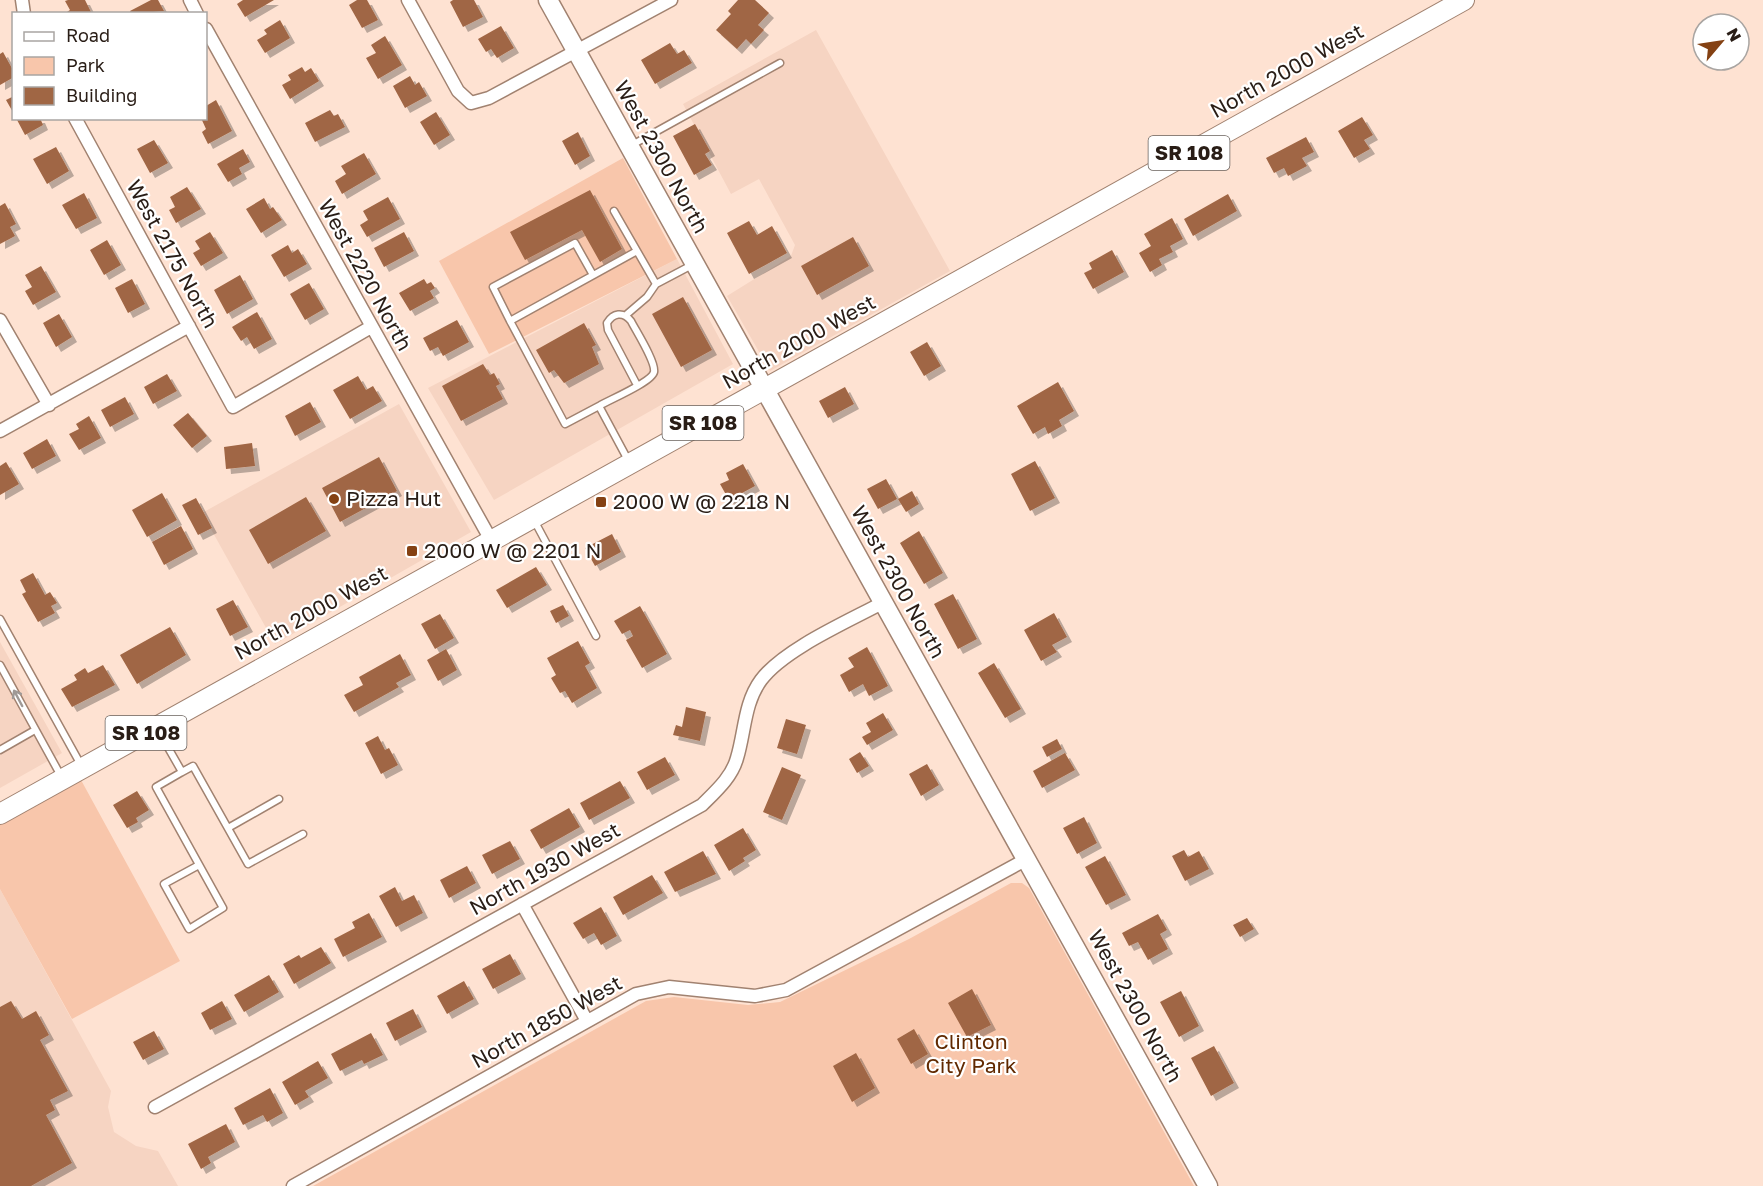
<svg xmlns="http://www.w3.org/2000/svg" width="1763" height="1186" font-family="'Golos Text',sans-serif">
  <style>
    .built { fill: #f6d4c2 }
    .green { fill: #f8c6ab }
    .building { fill: #a06644; filter: url(#shadow) }
    .lines { fill: none; stroke-linecap: round; stroke-linejoin: round }
    .lane-casing { stroke: #a18270; stroke-width: 9 }
    .street-casing { stroke: #a18270; stroke-width: 15 }
    .secondary-casing { stroke: #a18270; stroke-width: 21 }
    .primary-casing { stroke: #a18270; stroke-width: 22 }
    .lane { stroke: #fff; stroke-width: 6 }
    .street { stroke: #fff; stroke-width: 12 }
    .secondary { stroke: #fff; stroke-width: 18 }
    .primary { stroke: #fff; stroke-width: 20 }
    .oneway { stroke: #9f9996 }
    .poi-dot { fill: #844113; stroke: #fff; stroke-width: 2 }
    .labels { text-anchor: middle; stroke-width: 4.5; stroke-linejoin: round; paint-order: stroke }
    .shield { fill: #fff; stroke: #69615c; stroke-width: 1.5 }
    .shield-label { font-size: 20px; font-weight: bold; fill: #291d16 }
    .street-label { font-size: 21px; fill: #291d16; stroke: #fff }
    .poi-label { font-size: 21px; fill: #291d16; stroke: #fff; text-anchor: start }
    .park-label { font-size: 21px; fill: #612900; stroke: #fff }
  </style>
  <defs>
    <filter id="shadow"><feDropShadow dx="5" dy="5" stdDeviation="0" flood-color="#0004"/></filter>
  </defs>
  <rect width="100%" height="100%" fill="#fee2d2"/>
  <path class="built" d="M816,30L950,271L770,371L727,296L791,256L795,245L759,179L731,194L683,104Z
    M677,259L733,364L494,500L428,388Z
    M399,404L471,532L275,644L202,513Z
    M0,642L62,753L0,788Z
    M0,889L111,1091L108,1107L114,1132L136,1146L158,1151L178,1186H0Z"/>
  <path class="green" d="M623,158L677,259L489,354L439,261Z
    M81,780L180,961L72,1019L0,889V825Z
    M1011,883H1022L1029,888L1194,1186H313L646,1001L674,997L748,1005L780,1002L909,939Z"/>
  <path class="building" d="M68,0H85L92,14H64L70,10L65,1Z
    M151,0H158L164,11L131,14L130,11Z
    M243,0H274L245,17L237,4Z
    M357,0H367L378,20L362,28L349,5Z
    M453,0H474L483,17L463,27L450,2Z
    M738,0H755L769,13L758,25L764,30L751,44L746,39L737,49L716,30L731,14L728,11Z
    M280,20L290,38L265,53L257,40L267,34L264,30Z
    M501,26L514,48L497,58L491,49L486,52L478,39Z
    M385,36L402,65L378,79L366,58L376,53L371,45Z
    M670,43L677,54L684,50L692,63L655,84L641,60Z
    M3,52L14,72V77L0,85V54Z
    M302,67L305,72L311,68L319,81L290,99L282,85L291,80L288,75Z
    M410,76L415,85L419,82L427,96L405,108L393,86Z
    M14,96V114L6,100Z
    M216,100L232,131L208,144L202,132L206,129L201,118H206V106Z
    M330,110L334,116L338,114L345,127L315,142L305,123Z
    M436,112L450,135L434,145L420,122Z
    M1362,117L1373,135L1364,140L1370,149L1354,158L1338,131Z
    M16,118H40L43,125L25,135Z
    M695,124L710,151L705,154L712,165L694,175L673,136Z
    M578,132L590,156L575,165L562,141Z
    M1306,137L1314,152L1302,158L1307,166L1288,176L1284,168L1274,173L1266,158Z
    M154,140L168,163L150,173L137,149Z
    M56,147L69,171L47,184L33,159Z
    M243,149L250,162L239,168L242,174L228,182L217,164Z
    M364,153L376,174L342,194L335,181L346,174L341,166Z
    M187,187L201,209L176,223L169,210L175,207L170,197Z
    M590,190L622,249L600,262L582,230L525,260L510,232Z
    M84,193L97,218L76,229L62,205Z
    M1228,194L1237,211L1193,236L1184,219Z
    M388,197L400,219L367,237L360,225L368,220L363,211Z
    M264,198L270,209L273,207L282,220L261,233L246,209Z
    M5,203L16,224L10,227L15,236L0,244V206Z
    M1172,218L1183,239L1170,246L1173,252L1159,259L1162,265L1150,272L1139,253L1151,246L1144,234Z
    M749,221L757,235L772,226L787,253L749,274L727,233Z
    M210,232L223,253L201,266L193,253L200,249L195,241Z
    M404,232L414,251L384,267L374,248Z
    M853,237L869,266L817,295L801,266Z
    M107,240L121,265L104,275L90,250Z
    M288,245L292,253L298,249L307,264L284,277L271,255Z
    M1112,250L1124,272L1093,289L1084,273L1092,269L1089,263Z
    M41,266L56,292L33,305L25,291L32,287L25,275Z
    M240,275L253,299L227,314L214,290Z
    M132,279L145,304L128,313L115,288Z
    M424,279L427,284L431,282L435,288L430,291L434,298L410,311L399,293Z
    M309,283L324,309L305,320L290,294Z
    M683,297L712,350L681,367L652,314Z
    M257,312L272,339L254,349L247,337L241,341L232,327Z
    M59,314L72,337L56,347L43,323Z
    M457,320L469,342L443,356L438,347L430,351L423,338Z
    M584,323L596,345L592,347L599,364L564,383L554,370L549,373L536,350Z
    M927,342L941,366L924,376L910,352Z
    M483,364L490,375L494,373L500,384L496,386L503,399L461,421L442,386Z
    M167,374L177,391L153,404L144,387Z
    M358,376L366,390L373,386L382,401L350,419L333,390Z
    M1058,382L1074,411L1059,420L1062,426L1048,434L1045,427L1033,434L1017,406Z
    M845,387L854,404L828,418L819,401Z
    M125,397L134,414L110,427L101,410Z
    M310,402L321,422L295,436L285,416Z
    M188,413L207,436L192,448L173,425Z
    M89,416L101,438L79,450L69,434L79,429L76,424Z
    M47,439L56,456L32,469L23,453Z
    M252,443L255,466L226,469L224,447Z
    M379,457L397,491L340,522L322,488Z
    M1035,461L1055,498L1030,511L1011,474Z
    M6,462L19,484L0,495V466Z
    M743,464L755,486L729,500L720,484L729,480L726,473Z
    M886,479L897,499L878,509L867,489Z
    M912,491L919,504L906,512L898,499Z
    M162,493L177,520L147,537L132,510Z
    M306,497L326,531L268,564L249,530Z
    M196,498L212,528L198,535L182,505Z
    M181,526L193,549L164,565L152,542Z
    M919,531L943,573L924,584L900,543Z
    M612,534L621,552L595,566L585,548Z
    M536,567L547,585L507,608L496,590Z
    M33,573L45,595L50,592L57,603L51,606L55,613L38,622L22,594L26,592L20,580Z
    M953,594L977,639L958,649L934,604Z
    M233,600L248,627L230,636L216,609Z
    M563,605L569,616L556,623L550,611Z
    M640,606L667,654L642,668L626,640L633,636L630,630L622,634L614,621Z
    M1054,613L1067,637L1052,645L1057,652L1041,661L1024,630Z
    M440,614L454,638L435,649L421,624Z
    M170,627L186,655L137,684L120,655Z
    M578,641L590,663L585,666L597,688L572,703L565,691L560,693L551,678L556,675L547,658Z
    M867,647L888,686L869,696L863,684L849,692L840,675L854,667L848,658Z
    M446,649L457,670L438,681L427,660Z
    M400,654L411,675L396,683L399,687L354,712L344,695L363,685L359,677Z
    M994,663L1021,709L1005,718L978,673Z
    M103,665L115,685L72,707L61,689L77,680L74,675L85,668L88,673Z
    M686,707L706,712L700,741L673,735L676,725L682,727Z
    M883,713L893,730L867,745L862,737L871,732L866,723Z
    M786,719L806,725L797,754L777,748Z
    M378,736L385,750L389,748L398,765L381,774L365,743Z
    M1057,739L1062,749L1047,757L1042,747Z
    M860,752L869,766L857,773L849,759Z
    M1065,753L1075,770L1042,788L1033,771Z
    M665,757L675,775L647,790L637,772Z
    M927,764L939,785L921,796L909,774Z
    M782,767L801,775L782,820L763,812Z
    M620,781L630,798L589,820L580,803Z
    M137,791L149,810L136,818L138,822L127,828L113,805Z
    M569,808L580,827L541,849L530,830Z
    M1084,817L1097,843L1077,854L1063,828Z
    M743,828L756,850L743,858L745,861L729,871L714,845Z
    M510,841L520,859L492,874L482,855Z
    M1184,850L1188,857L1199,851L1209,869L1185,881L1172,856Z
    M703,851L716,874L675,892L664,872Z
    M1105,856L1126,895L1106,905L1085,867Z
    M467,866L476,883L449,898L440,880Z
    M652,875L663,893L623,915L613,897Z
    M395,887L402,901L414,895L423,913L396,927L379,896Z
    M601,907L617,936L601,945L594,933L583,939L573,923Z
    M369,913L382,937L343,957L334,939L355,928L352,922Z
    M1158,914L1167,930L1160,934L1168,949L1148,960L1138,942L1129,946L1122,933Z
    M1247,918L1254,929L1240,937L1233,925Z
    M321,947L331,963L294,984L283,964L299,955L301,958Z
    M510,954L521,974L493,989L482,969Z
    M269,975L279,992L244,1012L234,995Z
    M464,981L474,999L447,1014L437,996Z
    M972,989L991,1025L967,1037L948,1003Z
    M1181,991L1199,1026L1179,1037L1160,1002Z
    M11,1001L22,1019L36,1011L49,1035L40,1040L68,1091L50,1100L55,1110L46,1115L72,1163L31,1186H0V1007Z
    M222,1001L232,1019L210,1030L201,1013Z
    M413,1009L422,1027L395,1041L386,1023Z
    M914,1029L928,1054L911,1064L897,1039Z
    M154,1031L164,1049L143,1060L133,1042Z
    M371,1033L383,1055L364,1064L362,1060L340,1071L331,1054Z
    M1214,1046L1234,1083L1211,1096L1191,1058Z
    M856,1053L875,1088L852,1102L833,1066Z
    M318,1061L328,1078L305,1091L309,1097L295,1105L282,1082Z
    M270,1088L283,1113L267,1122L263,1115L243,1125L234,1108Z
    M226,1124L235,1142L208,1157L211,1163L201,1169L188,1144Z"/>
  <g class="lines">
    <g class="lane-casing">
      <path id="lane" d="M632,145L780,63
        M614,211L656,284L692,265
        M626,315L647,297L656,284
        M510,321L493,287L575,243L593,275
        M599,406C609,400 652,382 654,372C656,362 636,331 631,321C623,311 613,313 607,323L608,330L637,385
        M628,460L599,406L565,424L510,321L637,251
        M534,520L596,636
        M0,619L81,765
        M0,665L61,776
        M158,730L182,772L193,766L248,864L303,834
        M0,750L35,730
        M182,772L156,787L223,908L189,929L164,884L199,865
        M228,828L279,799"/>
    </g>
    <g class="street-casing">
      <path id="street" d="M22,0L24,14
        M190,0L197,14
        M408,0L458,91L471,103L489,98L671,0
        M206,29L491,540
        M75,118L233,407L371,327
        M0,320L49,405
        M0,431L189,326
        M522,904L587,1021
        M155,1107L702,805C716,791 732,777 737,758C745,732 744,703 761,680C784,649 849,621 884,602
        M293,1186L636,994L669,987L755,996L786,990L1027,859"/>
    </g>
    <g class="secondary-casing">
      <path id="secondary" d="M548,0L1208,1186"/>
    </g>
    <g class="primary-casing">
      <path id="primary" d="M0,814L1464,0"/>
    </g>
    <use href="#lane" class="lane"/>
    <use href="#street" class="street"/>
    <use href="#secondary" class="secondary"/>
    <use href="#primary" class="primary"/>
  </g>
  <defs><path id="oneway-shaft" d="M-6 0H5M1.5-3L5.5 0L1.5 3" fill="none" stroke-width="1.6" stroke-linecap="round" stroke-linejoin="round" transform="scale(1.5)"/></defs>
  <use class="oneway" href="#oneway-shaft" transform="translate(18 698) rotate(-118)"/>
  <g class="poi-dot">
    <circle cx="334" cy="499" r="6"/>
    <rect x="595" y="496" width="12" height="12" rx="3"/>
    <rect x="406" y="545" width="12" height="12" rx="3"/>
  </g>
  <g class="labels">
    <g class="shield">
      <rect x="1148.5" y="136" width="81" height="34" rx="4.5"/>
      <rect x="662.5" y="406" width="81" height="34" rx="4.5"/>
      <rect x="105.5" y="716" width="81" height="34" rx="4.5"/>
    </g>
    <g class="shield-label">
      <text x="1189" y="160">SR 108</text>
      <text x="703" y="430">SR 108</text>
      <text x="146" y="740">SR 108</text>
    </g>
    <g class="street-label">
      <text transform="translate(1287 71) rotate(-29)" y="7">North 2000 West</text>
      <text transform="translate(661 157) rotate(61)" y="7">West 2300 North</text>
      <text transform="translate(172 254) rotate(61)" y="7">West 2175 North</text>
      <text transform="translate(365 275) rotate(61)" y="7">West 2220 North</text>
      <text transform="translate(799 342) rotate(-29)" y="7">North 2000 West</text>
      <text transform="translate(898 582) rotate(61)" y="7">West 2300 North</text>
      <text transform="translate(311 613) rotate(-29)" y="7">North 2000 West</text>
      <text transform="translate(545 869) rotate(-29)" y="7">North 1930 West</text>
      <text transform="translate(1135 1006) rotate(61)" y="7">West 2300 North</text>
      <text transform="translate(547 1022) rotate(-29)" y="7">North 1850 West</text>
    </g>
    <g class="poi-label">
      <text x="346" y="506">Pizza Hut</text>
      <text x="613" y="509">2000 W @ 2218 N</text>
      <text x="424" y="558">2000 W @ 2201 N</text>
    </g>
    <g class="park-label">
      <text x="971" y="1049">Clinton<tspan x="971" dy="24">City Park</tspan></text>
    </g>
  </g>
  <rect x="12" y="12" width="195" height="108" fill="#ffffff" stroke="#a9a5a2" stroke-width="1.5"/>
  <rect x="24" y="32" width="30" height="9" fill="#ffffff" stroke="#a9a5a2" stroke-width="1.5"/>
  <text x="66" y="42" font-size="18" fill="#291d16">Road</text>
  <rect x="24" y="57" width="30" height="18" fill="#f8c6ab" stroke="#a9a5a2" stroke-width="1.5"/>
  <text x="66" y="72" font-size="18" fill="#291d16">Park</text>
  <rect x="24" y="87" width="30" height="18" fill="#a06644" stroke="#a9a5a2" stroke-width="1.5"/>
  <text x="66" y="102" font-size="18" fill="#291d16">Building</text>
  <g transform="translate(1721 42) rotate(61)"><circle r="28" fill="#ffffff" stroke="#a9a5a2" stroke-width="1.5"/>
  <path d="M0-4.5L10 22L0 15L-10 22Z" fill="#844113"/>
  <text y="-9" font-size="16" font-weight="bold" text-anchor="middle" fill="#291d16">N</text>
  </g>
</svg>
